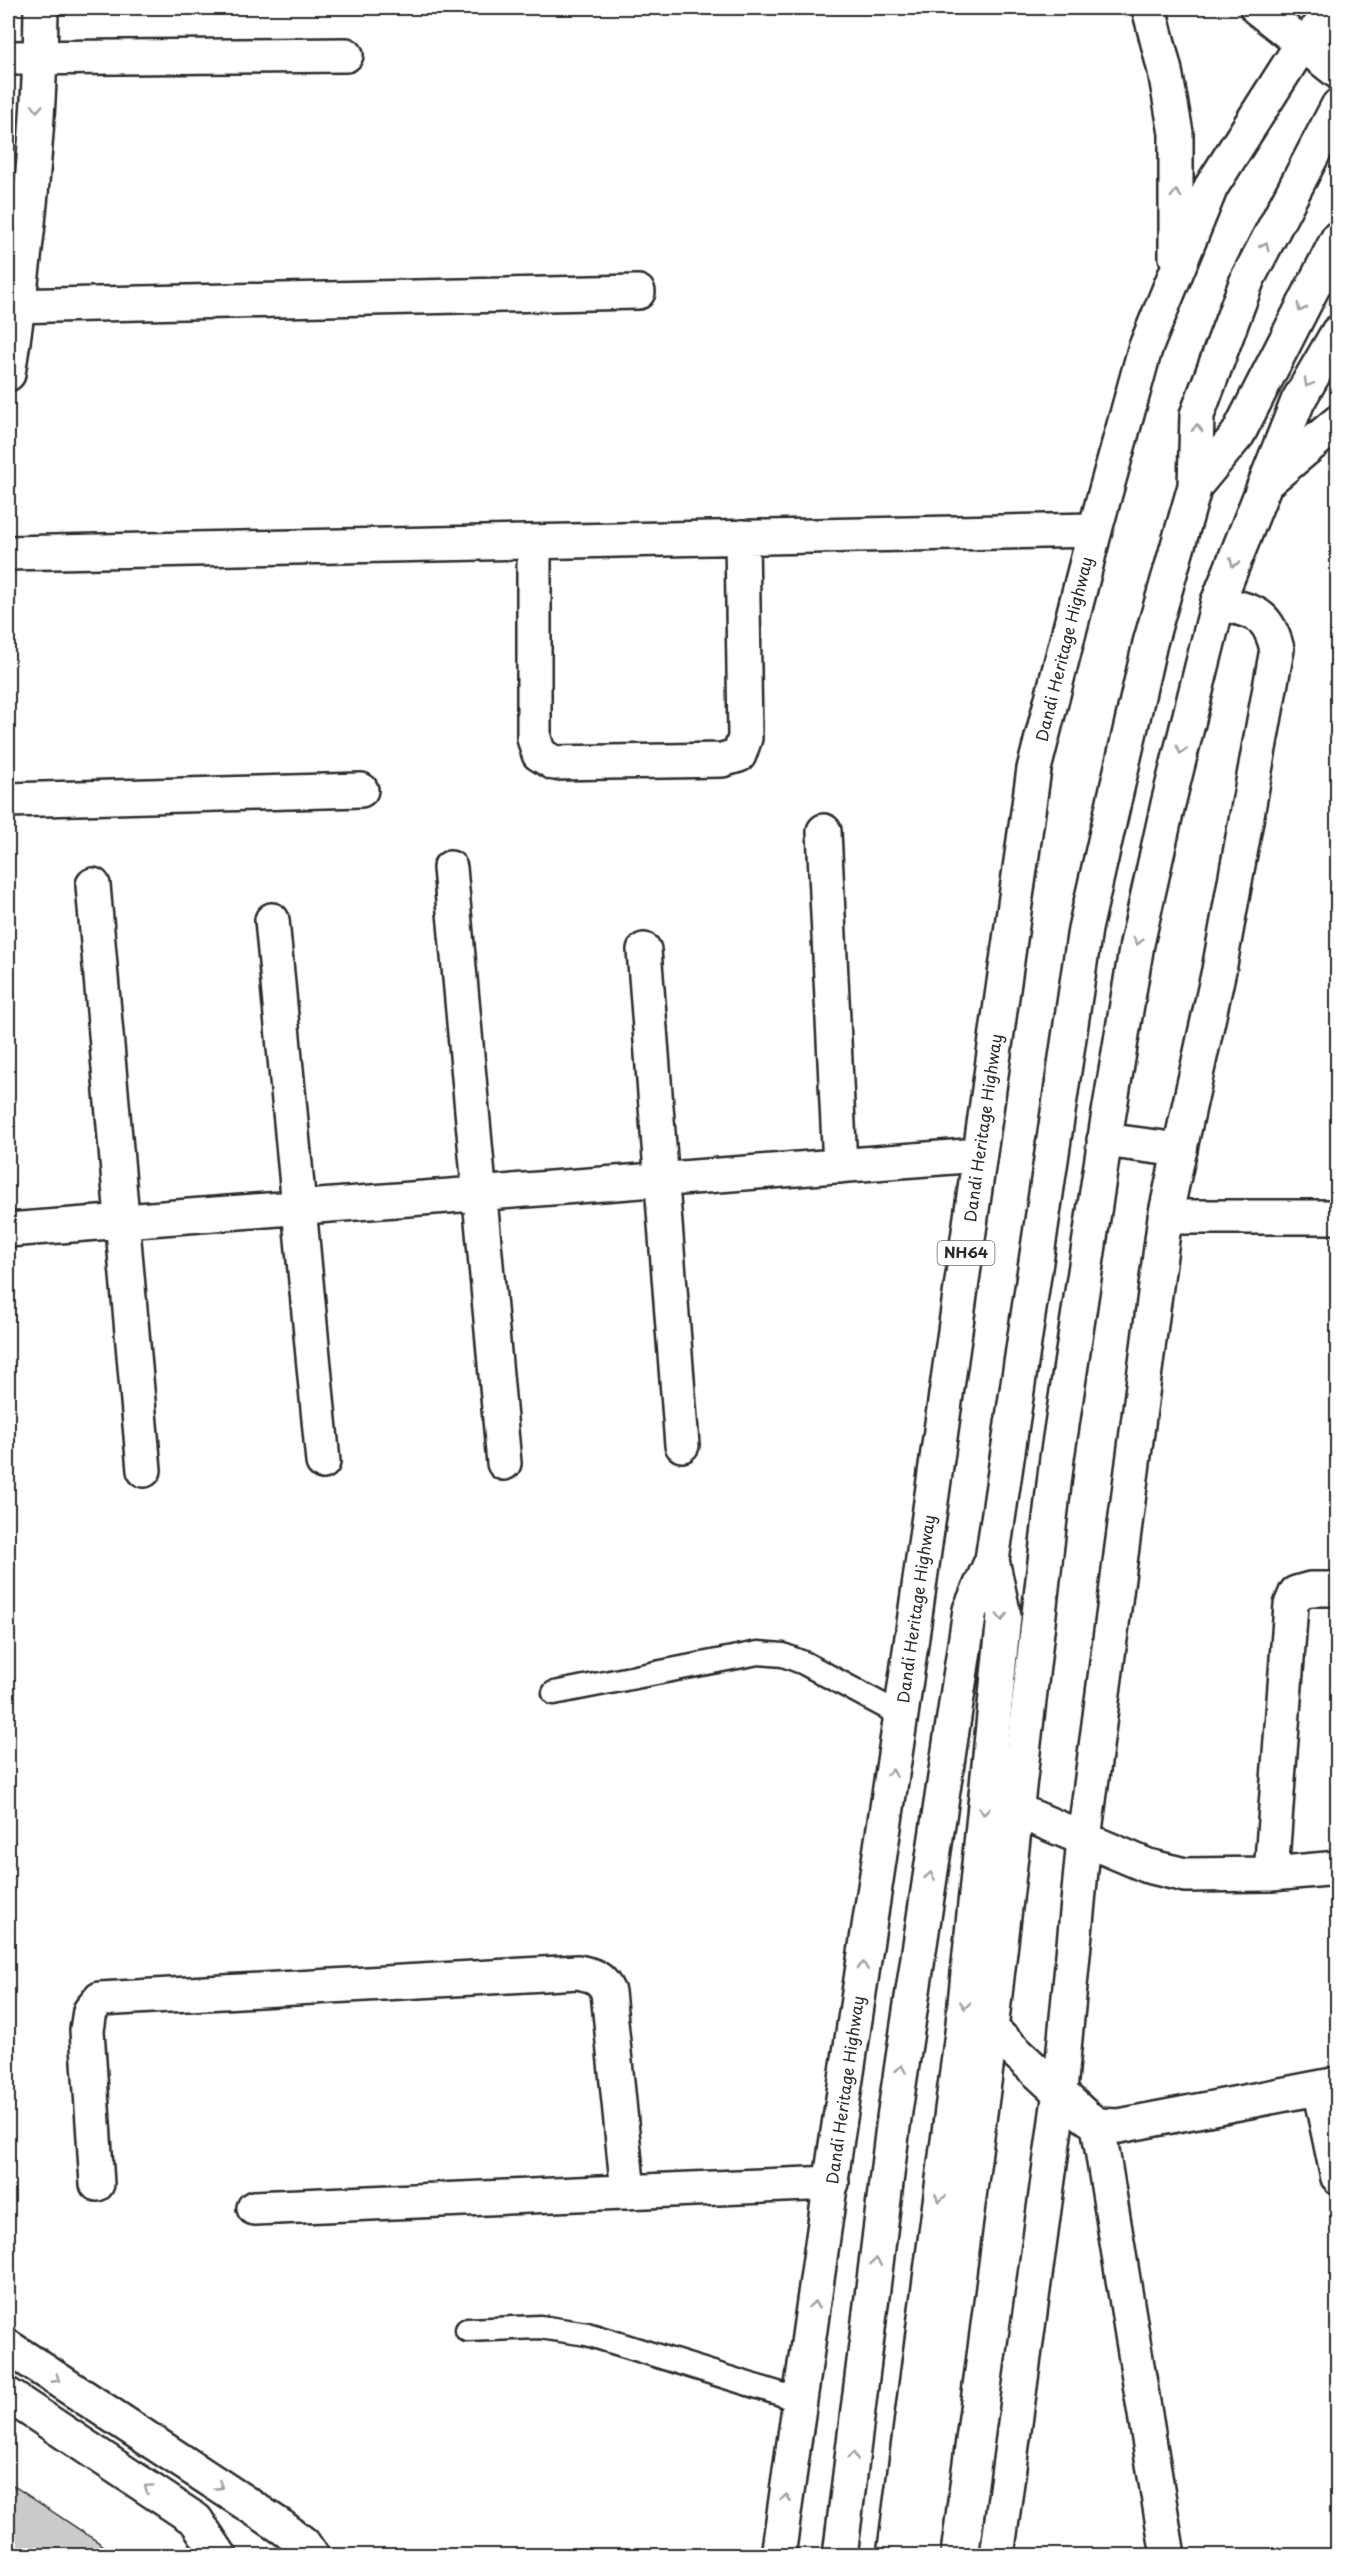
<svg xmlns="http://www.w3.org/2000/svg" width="1345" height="2563" font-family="'Playpen Sans',sans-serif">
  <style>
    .building { fill: #cbcbcb; stroke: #2b2b2b; stroke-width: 1.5 }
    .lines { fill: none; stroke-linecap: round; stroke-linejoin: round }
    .service-casing { stroke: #2b2b2b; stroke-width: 27 }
    .minor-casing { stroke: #2b2b2b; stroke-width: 38 }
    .tertiary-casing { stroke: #2b2b2b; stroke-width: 38 }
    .secondary-casing { stroke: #2b2b2b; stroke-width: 38 }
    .primary-casing { stroke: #2b2b2b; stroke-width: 38 }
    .trunk-casing { stroke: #2b2b2b; stroke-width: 38 }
    .service { stroke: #fff; stroke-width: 22 }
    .minor { stroke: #fff; stroke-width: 33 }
    .tertiary { stroke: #fff; stroke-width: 33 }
    .secondary { stroke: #fff; stroke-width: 33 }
    .primary { stroke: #fff; stroke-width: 33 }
    .trunk { stroke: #fff; stroke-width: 33 }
    .oneway { stroke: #a0a0a0 }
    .labels { text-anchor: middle; stroke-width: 5; stroke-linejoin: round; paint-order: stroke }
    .shield { fill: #fff; stroke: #6b6b6b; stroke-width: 1.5 }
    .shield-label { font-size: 15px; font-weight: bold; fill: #2b2b2b }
    .street-label { font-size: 16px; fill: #2b2b2b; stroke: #fff }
  </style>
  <rect width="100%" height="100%" fill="#fff"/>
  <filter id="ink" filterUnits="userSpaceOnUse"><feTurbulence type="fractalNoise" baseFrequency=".0167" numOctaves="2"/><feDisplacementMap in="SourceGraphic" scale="12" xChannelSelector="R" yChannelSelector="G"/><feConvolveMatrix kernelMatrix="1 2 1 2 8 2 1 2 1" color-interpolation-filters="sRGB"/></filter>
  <g filter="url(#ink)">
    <path class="building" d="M8,2482L119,2556H14L8,2551Z"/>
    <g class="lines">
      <g class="service-casing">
        <path id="service" d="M554,1693L758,1653L783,1655L804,1663L901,1715
          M467,2330L540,2327L587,2334L800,2400"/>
      </g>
      <g class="minor-casing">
        <path id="minor" d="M8,58L346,55
          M8,306L638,292
          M534,542V738L539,754L554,763L722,760L739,755L745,738L742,537
          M8,553L1095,530
          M8,800L361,790
          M824,831L840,1166
          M450,868L504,1463
          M93,885L144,1470
          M272,920L323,1462
          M644,950L682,1445
          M1165,1217H1338
          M8,1230L979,1155
          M1016,1810L1148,1866L1185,1875L1271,1874L1338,1868
          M1271,1874L1291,1605L1296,1593L1310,1589H1338
          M991,2029L1085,2116L1098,2125L1119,2126L1338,2084
          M1319,2088L1338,2178
          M1098,2125L1168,2556
          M97,2184L87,2030L90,2011L100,1999L578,1972C593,1975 601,1977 608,1992L628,2192
          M254,2208L832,2183
          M997,2556L1060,2091L1084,1839L1165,1217L1219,970L1277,649C1267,610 1253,613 1218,602"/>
      </g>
      <g class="tertiary-casing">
        <path id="tertiary" d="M8,374C27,253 40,130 41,8
          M8,2347L282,2527L303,2543L312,2556
          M8,2395L196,2520L220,2556"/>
      </g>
      <g class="secondary-casing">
        <path id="secondary" d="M1195,486L1238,434L1338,238
          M840,2556L894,2118L970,1610L992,1560L1085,929L1150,643L1195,486L1197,415L1248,278L1338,106
          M894,2556L962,2033L1004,1616L992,1560"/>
      </g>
      <g class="primary-casing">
        <path id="primary" d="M1257,8L1338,72"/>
      </g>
      <g class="trunk-casing">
        <path id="trunk" d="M1149,8L1165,71L1176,133V257
          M1268,481L1338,422
          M1104,1140L1180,1150
          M778,2556L836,2145L901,1715L1034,769L1095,530L1145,349L1211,187L1302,44L1338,10
          M922,2556L991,2029L1057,1458L1107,1125L1137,944L1168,804L1218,602L1298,401L1338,332"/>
      </g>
      <use href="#service" class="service"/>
      <use href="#minor" class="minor"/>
      <use href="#tertiary" class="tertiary"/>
      <use href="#secondary" class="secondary"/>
      <use href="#primary" class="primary"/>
      <use href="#trunk" class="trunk"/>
    </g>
    <defs><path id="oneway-chevron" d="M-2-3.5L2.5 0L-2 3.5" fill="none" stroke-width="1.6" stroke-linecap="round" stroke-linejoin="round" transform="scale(1.5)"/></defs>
    <g class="oneway">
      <use href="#oneway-chevron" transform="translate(37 108) rotate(94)"/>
      <use href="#oneway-chevron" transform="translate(1176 194) rotate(-90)"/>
      <use href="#oneway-chevron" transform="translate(1265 246) rotate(-63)"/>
      <use href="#oneway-chevron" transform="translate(1301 308) rotate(117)"/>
      <use href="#oneway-chevron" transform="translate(1308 383) rotate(120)"/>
      <use href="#oneway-chevron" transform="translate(1197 428) rotate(-89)"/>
      <use href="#oneway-chevron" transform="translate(1234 563) rotate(112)"/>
      <use href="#oneway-chevron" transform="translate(1181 750) rotate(104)"/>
      <use href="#oneway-chevron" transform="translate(1138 941) rotate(102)"/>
      <use href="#oneway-chevron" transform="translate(1002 1617) rotate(88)"/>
      <use href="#oneway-chevron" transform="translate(892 1773) rotate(-81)"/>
      <use href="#oneway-chevron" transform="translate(984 1811) rotate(96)"/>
      <use href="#oneway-chevron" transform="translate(930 1876) rotate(-81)"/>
      <use href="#oneway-chevron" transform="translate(863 1966) rotate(-81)"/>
      <use href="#oneway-chevron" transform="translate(965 2005) rotate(96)"/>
      <use href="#oneway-chevron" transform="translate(901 2069) rotate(-81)"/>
      <use href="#oneway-chevron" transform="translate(940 2198) rotate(97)"/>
      <use href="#oneway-chevron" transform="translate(876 2262) rotate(-83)"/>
      <use href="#oneway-chevron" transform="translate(814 2305) rotate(-82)"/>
      <use href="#oneway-chevron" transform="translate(56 2379) rotate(33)"/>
      <use href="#oneway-chevron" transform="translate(853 2456) rotate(-83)"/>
      <use href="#oneway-chevron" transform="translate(219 2486) rotate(33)"/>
      <use href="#oneway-chevron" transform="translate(148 2488) rotate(-146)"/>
      <use href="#oneway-chevron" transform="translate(786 2498) rotate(-82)"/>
    </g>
  </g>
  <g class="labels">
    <rect class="shield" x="937.5" y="1241" width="57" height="24" rx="4.5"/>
    <g class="shield-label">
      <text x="966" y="1258">NH64</text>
    </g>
    <g class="street-label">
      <text transform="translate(1064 649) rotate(-76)" y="6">Dandi Heritage Highway</text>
      <text transform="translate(983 1128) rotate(-82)" y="6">Dandi Heritage Highway</text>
      <text transform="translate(916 1609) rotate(-82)" y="6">Dandi Heritage Highway</text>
      <text transform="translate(845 2090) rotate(-82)" y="6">Dandi Heritage Highway</text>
    </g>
  </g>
  <rect width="1345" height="2563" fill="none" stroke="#fff" stroke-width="30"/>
  <rect x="15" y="15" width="1315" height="2533" fill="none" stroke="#2b2b2b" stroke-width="2" filter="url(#ink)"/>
</svg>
